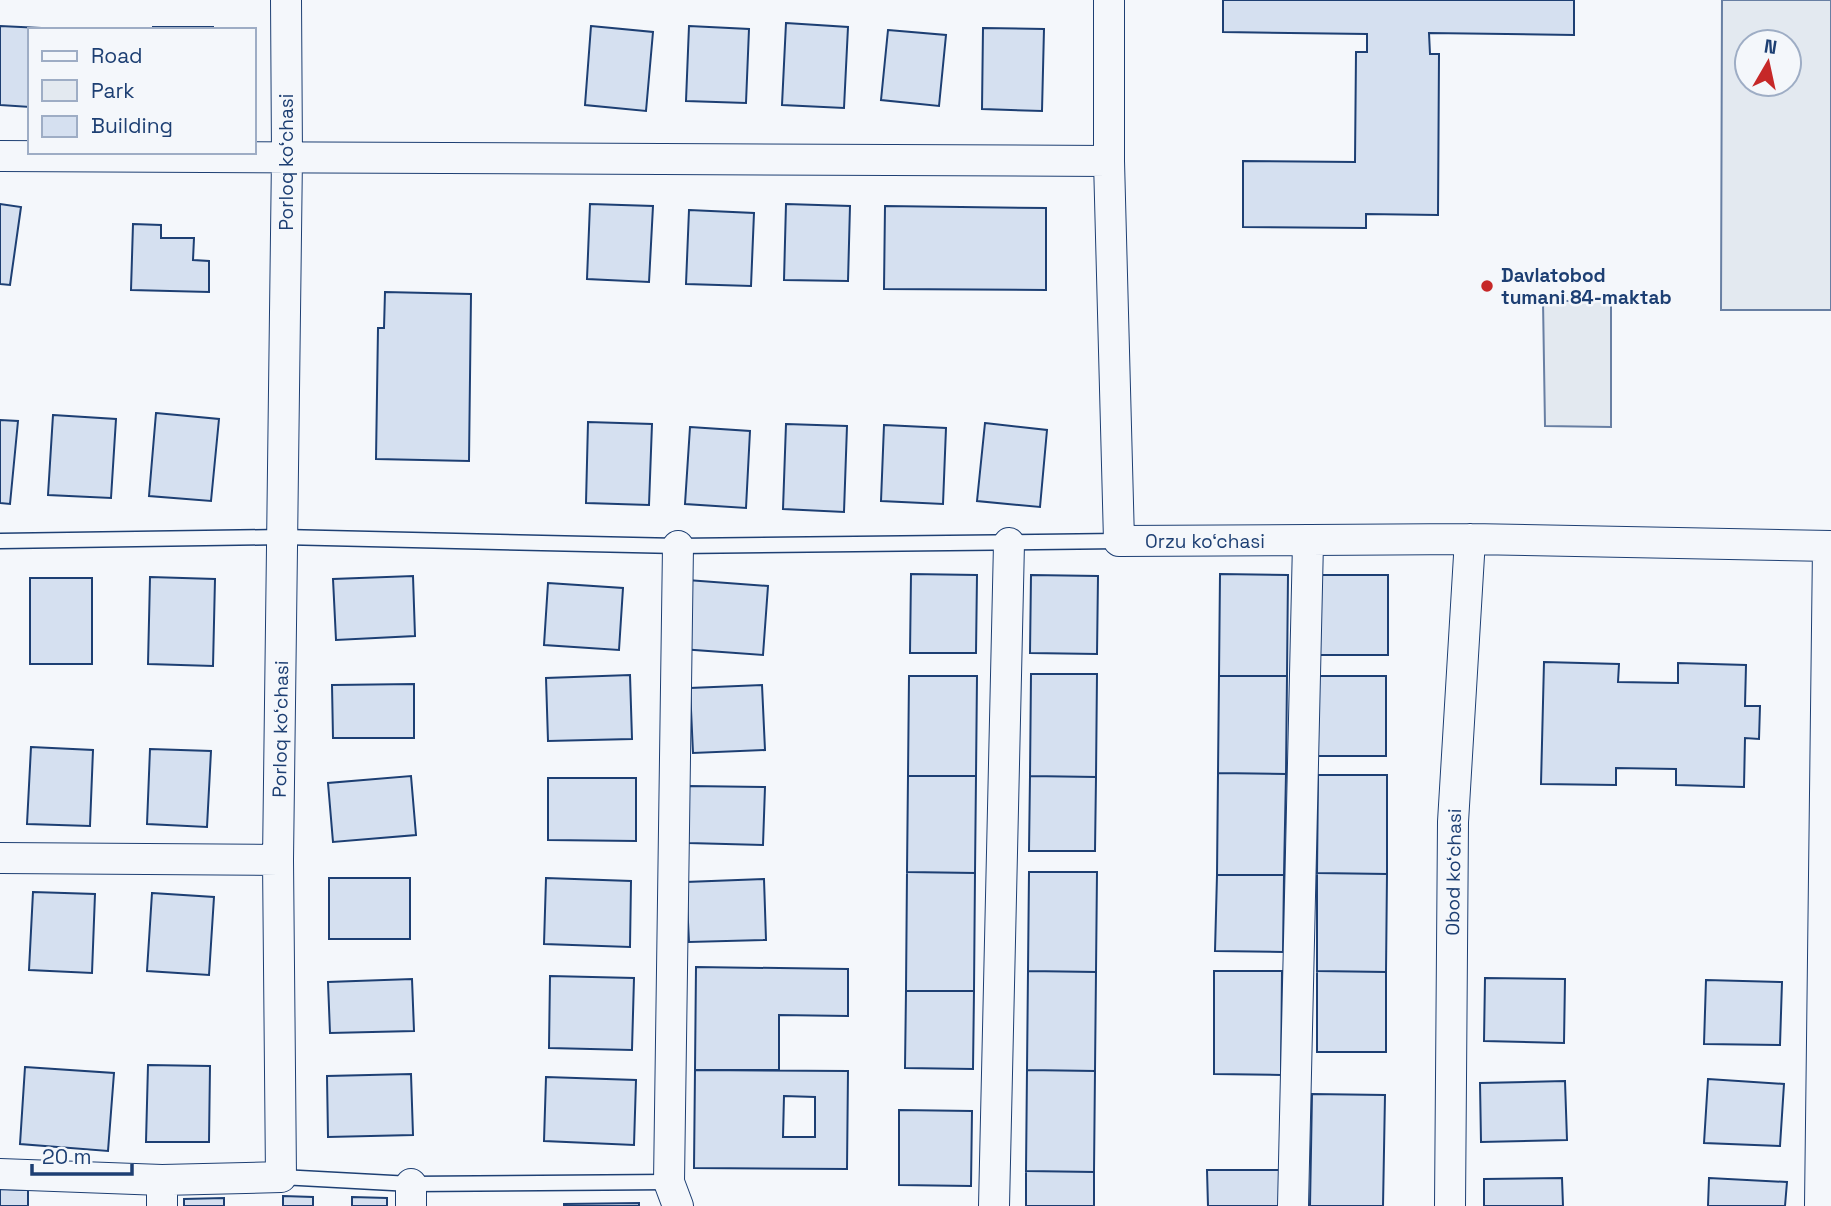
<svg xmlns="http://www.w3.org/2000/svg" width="1831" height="1206" font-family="'Space Grotesk',sans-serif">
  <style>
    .green { fill: #e3e9f0; stroke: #687fa3; stroke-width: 2; fill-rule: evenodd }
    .building { fill: #d5e0f0; stroke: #1d3f73; stroke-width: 2; fill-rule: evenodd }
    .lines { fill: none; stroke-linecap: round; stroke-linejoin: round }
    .service-casing { stroke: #1d3f73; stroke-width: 17 }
    .minor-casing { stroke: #1d3f73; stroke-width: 32 }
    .service { stroke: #f4f7fb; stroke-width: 14 }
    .minor { stroke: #f4f7fb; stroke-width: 30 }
    .poi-dot { fill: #c62828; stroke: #f4f7fb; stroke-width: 2.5 }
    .labels { text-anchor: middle; stroke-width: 5; stroke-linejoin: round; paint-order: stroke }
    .street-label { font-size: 19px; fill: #1d3f73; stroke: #f4f7fb }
    .poi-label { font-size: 19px; font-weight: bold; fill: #1d3f73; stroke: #f4f7fb; text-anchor: start }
  </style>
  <rect width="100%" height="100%" fill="#f4f7fb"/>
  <path class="green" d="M1722,0H1831V310H1721ZM1747,42H1789V84H1747Z
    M1543,301H1611V427L1545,426Z"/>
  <path class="building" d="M1223,0H1574V35L1429,33L1430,54H1439L1438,215L1366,214V228L1243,227V161L1355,162L1356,52H1367V34L1223,32Z
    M786,23L848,27L844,108L782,105Z
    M0,26L83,30H30V107L0,105Z
    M591,26L653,32L646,111L585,105Z
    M689,26L749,29L746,103L686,101Z
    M153,27H213V30H153Z
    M983,28L1044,29L1042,111L982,109Z
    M888,30L946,35L939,106L881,100Z
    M0,204L21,207L10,285L0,284Z
    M590,204L653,206L649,282L587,279Z
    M786,204L850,206L848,281L784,280Z
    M885,206L1046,208V290L884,289Z
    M689,210L754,213L751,286L686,284Z
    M133,224L161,225V238H194L193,260L209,261V292L131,290Z
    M385,292L471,294L469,461L376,459L378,328H384Z
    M156,413L219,419L211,501L149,496Z
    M53,415L116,419L111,498L48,495Z
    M0,420L18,421L10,504L0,503Z
    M588,422L652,424L649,505L586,503Z
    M985,423L1047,430L1040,507L977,501Z
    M786,424L847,426L844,512L783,509Z
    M884,425L946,428L943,504L881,501Z
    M690,427L750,431L746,508L685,504Z
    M911,574L977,575L976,653H910Z
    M1220,574L1288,575L1287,676H1219Z
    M1031,575L1098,576L1097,654L1030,653Z
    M1316,575H1388V655H1316Z
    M413,576L415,636L336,640L333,579Z
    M150,577L215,579L213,666L148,664Z
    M30,578H92V664H30Z
    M687,580L768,586L763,655L681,649Z
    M548,583L623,588L619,650L544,645Z
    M1544,662L1619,664L1618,682L1678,683V663L1746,665L1745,706H1760L1759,739L1745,738L1744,787L1676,785V769L1616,768V785L1541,784Z
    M1031,674H1097L1096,777L1030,776Z
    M630,675L632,739L548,741L546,678Z
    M909,676H977L976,776H908Z
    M1219,676H1287L1286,774L1218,773Z
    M1316,676H1386V756H1316Z
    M414,684V738H333L332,685Z
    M762,685L765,750L693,753L690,688Z
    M31,747L93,750L90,826L27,824Z
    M150,749L211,751L207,827L147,824Z
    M1218,773L1286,774L1284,875H1217Z
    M1318,775H1387V874L1317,873Z
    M411,776L416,835L333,842L328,783Z
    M908,776H976L975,873L907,872Z
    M1030,776L1096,777L1095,851H1029Z
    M548,778H636V841L548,840Z
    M689,786L765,787L763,845L688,843Z
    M907,872L975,873L974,991H906Z
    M1029,872H1097L1096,972L1028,971Z
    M1317,873L1387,874L1386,972L1317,971Z
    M1217,875H1284L1283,952L1215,951Z
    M329,878H410V939H329Z
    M546,878L631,881L630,947L544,944Z
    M764,879L766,940L689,942L686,882Z
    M33,892L95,894L92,973L29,970Z
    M152,893L214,897L209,975L147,971Z
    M696,967L848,969V1016L779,1015V1070H695Z
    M1028,971L1096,972L1095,1071L1027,1070Z
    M1214,971H1282L1281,1075L1214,1074Z
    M1317,971L1386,972V1052H1317Z
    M550,976L634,978L632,1050L549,1048Z
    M1485,978L1565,979L1564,1043L1484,1041Z
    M412,979L414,1031L330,1033L328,982Z
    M1706,980L1782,982L1780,1045L1704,1044Z
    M906,991H974L973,1069L905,1068Z
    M148,1065L210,1066L209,1142H146Z
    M25,1067L114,1073L108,1151L20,1144Z
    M695,1070L848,1071L847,1169L694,1168ZM784,1096L815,1097V1137H783Z
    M1027,1070L1095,1071L1094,1172L1026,1171Z
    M411,1074L413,1135L328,1137L327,1076Z
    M546,1077L636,1080L634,1145L544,1141Z
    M1708,1079L1784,1084L1780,1146L1704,1143Z
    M1565,1081L1567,1140L1481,1142L1480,1083Z
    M1312,1094L1385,1095L1383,1206H1310Z
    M899,1110L972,1111L971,1186L899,1185Z
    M1207,1170H1280L1281,1206H1208Z
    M1026,1171L1094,1172V1206H1026Z
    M1562,1178L1563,1206H1484V1179Z
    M1709,1178L1787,1182L1785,1206H1708Z
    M0,1189L28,1190V1206H0Z
    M283,1196L313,1197V1206H283Z
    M352,1197L387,1198V1206H352Z
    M224,1198V1206H184V1199Z
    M639,1203V1206H564V1204Z"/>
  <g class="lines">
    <g class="service-casing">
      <path id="service" d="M0,541L282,537L678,546L1119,541
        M281,1177L411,1184L669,1182"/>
    </g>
    <g class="minor-casing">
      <path id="minor" d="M1109,0V161L1119,541L1470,539L1831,546
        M0,156L1109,161
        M0,858L278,860
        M0,1174L162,1180L281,1177L278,860L287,156L286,0
        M162,1206V1180
        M411,1206V1184
        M678,1206L669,1182L678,546
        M994,1206L1009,543
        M1293,1206L1308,542
        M1450,1206L1453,822L1470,539
        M1820,1206L1828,546"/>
    </g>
    <use href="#service" class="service"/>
    <use href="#minor" class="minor"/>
  </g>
  <circle class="poi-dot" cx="1487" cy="286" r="7"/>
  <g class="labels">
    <g class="street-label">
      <text transform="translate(286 162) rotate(-90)" y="7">Porloq koʻchasi</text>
      <text x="1205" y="548">Orzu koʻchasi</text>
      <text transform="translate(280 729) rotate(-89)" y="7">Porloq koʻchasi</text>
      <text transform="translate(1453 872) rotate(-89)" y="7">Obod koʻchasi</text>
    </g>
    <g class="poi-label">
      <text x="1501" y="282">Davlatobod<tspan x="1501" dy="22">tumani 84-maktab</tspan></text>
    </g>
  </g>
  <rect x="28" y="28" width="228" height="126" fill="#f4f7fb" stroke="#9eadc5" stroke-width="2"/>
  <rect x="42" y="51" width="35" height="10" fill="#f4f7fb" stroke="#9eadc5" stroke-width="2"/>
  <text x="91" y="63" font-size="21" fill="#1d3f73">Road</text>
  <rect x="42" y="80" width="35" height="21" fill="#e3e9f0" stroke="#9eadc5" stroke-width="2"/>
  <text x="91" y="98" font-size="21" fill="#1d3f73">Park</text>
  <rect x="42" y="116" width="35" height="21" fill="#d5e0f0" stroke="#9eadc5" stroke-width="2"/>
  <text x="91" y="133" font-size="21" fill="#1d3f73">Building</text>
  <g transform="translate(1768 63) rotate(9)"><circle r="33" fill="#f4f7fb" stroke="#9eadc5" stroke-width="2"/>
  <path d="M0-5L12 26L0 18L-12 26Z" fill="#c62828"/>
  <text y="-10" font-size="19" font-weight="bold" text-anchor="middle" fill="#1d3f73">N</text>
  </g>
  <path d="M32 1164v10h100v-10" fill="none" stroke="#1d3f73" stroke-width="3.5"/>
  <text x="42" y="1164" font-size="21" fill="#1d3f73" stroke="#f4f7fb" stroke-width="5" paint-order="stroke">20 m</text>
</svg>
